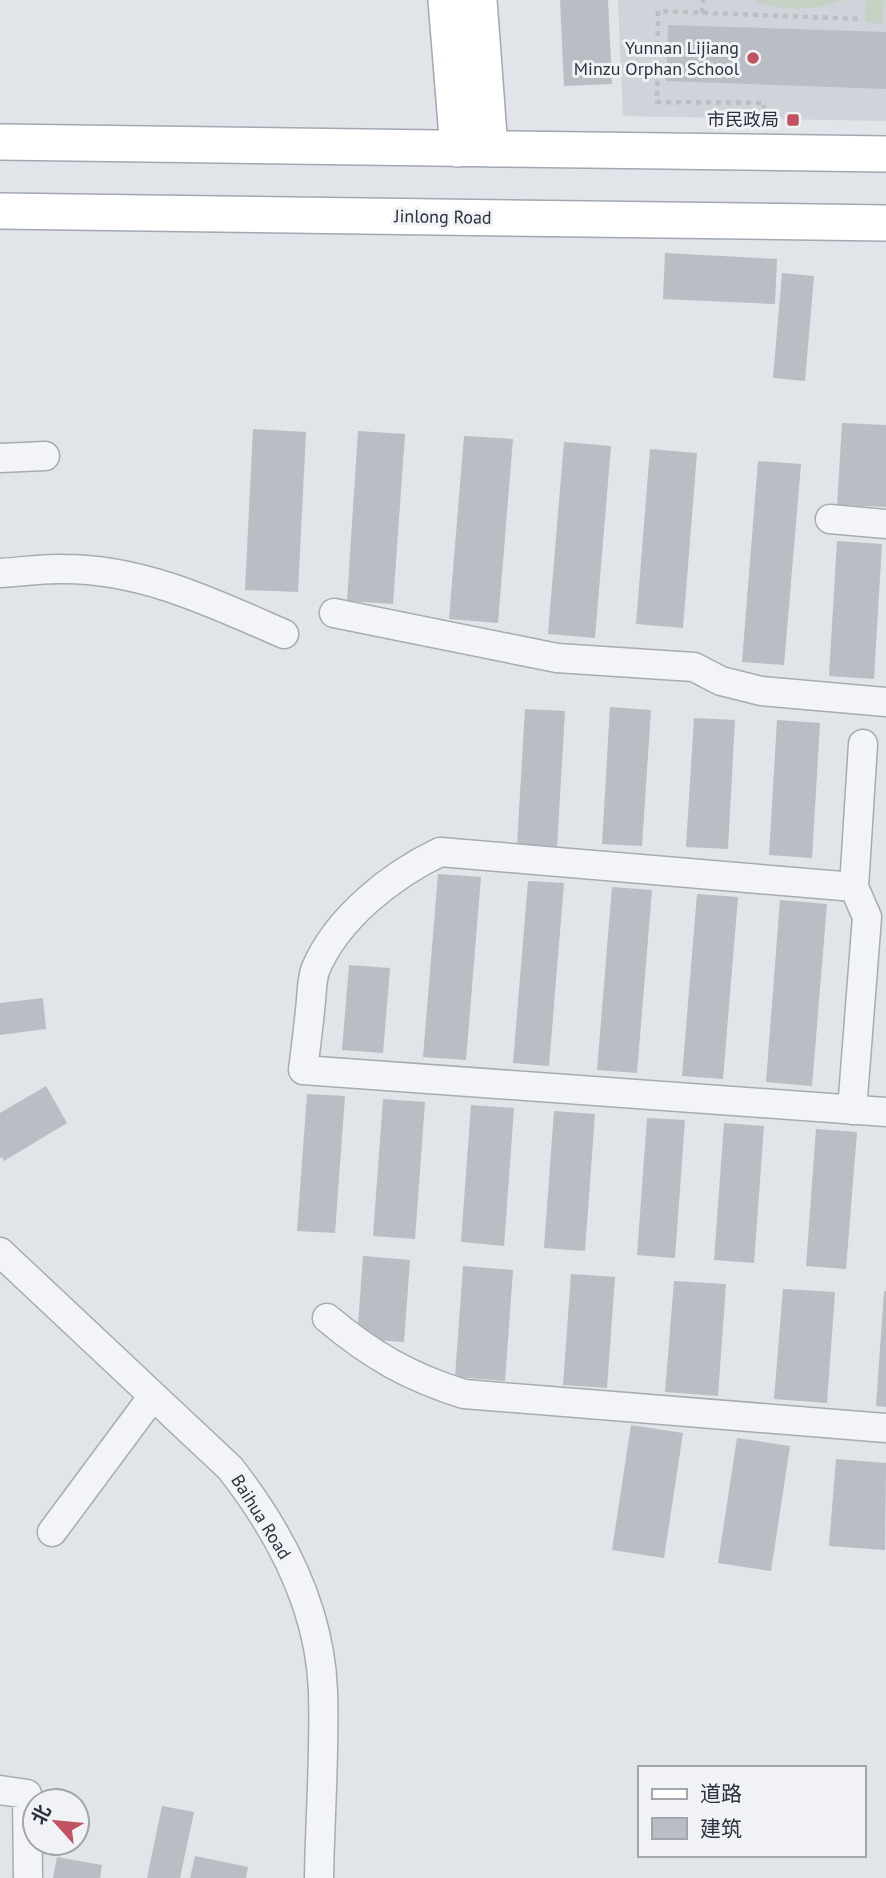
<svg xmlns="http://www.w3.org/2000/svg" width="886" height="1878" font-family="'PT Sans','Noto Sans SC',sans-serif">
  <style>
    .built { fill: #cfd3da }
    .green { fill: #c6d1c3 }
    .building { fill: #b9bdc4 }
    .lines { fill: none; stroke-linecap: round; stroke-linejoin: round }
    .minor-casing { stroke: #a7abb2; stroke-width: 31 }
    .major-casing { stroke: #a1a8b3; stroke-width: 38 }
    .path { stroke: #bbbec3; stroke-width: 4.5; stroke-dasharray: 5 5; stroke-linecap: butt }
    .minor { stroke: #f3f4f7; stroke-width: 28 }
    .major { stroke: #fff; stroke-width: 35 }
    .poi-dot { fill: #c15261; stroke: #f0f2f6; stroke-width: 2.5 }
    .labels { text-anchor: middle; stroke-width: 6; stroke-linejoin: round; paint-order: stroke }
    .poi-label { font-size: 18px; fill: #2b323e; stroke: #f0f2f6; text-anchor: end }
    .street-label { font-size: 18px; fill: #2b323e; stroke: #f0f2f6 }
  </style>
  <rect width="100%" height="100%" fill="#e1e4e8"/>
  <path class="built" d="M618,0H886V121L623,116Z"/>
  <path class="green" d="M753,0H841C816,12 778,11 753,0Z
    M866,0H884L882,24L865,22Z"/>
  <path class="building" d="M560,0H608L612,84L564,86Z
    M668,25L886,32V89L666,81Z
    M665,253L777,259L775,304L663,299Z
    M782,273L814,276L805,381L773,378Z
    M842,423L886,425V507L837,505Z
    M253,429L306,432L298,592L245,590Z
    M358,431L405,434L393,604L347,601Z
    M464,436L513,439L498,623L449,619Z
    M564,442L611,446L595,638L548,634Z
    M650,449L697,453L683,628L636,624Z
    M758,461L801,464L784,665L742,662Z
    M837,541L882,544L874,679L829,676Z
    M610,707L651,710L642,846L602,844Z
    M525,709L565,711L557,847L517,845Z
    M694,718L735,720L728,849L686,847Z
    M777,720L820,723L812,858L769,855Z
    M438,874L481,877L466,1060L423,1057Z
    M528,881L564,883L549,1066L513,1063Z
    M612,887L652,890L637,1073L597,1070Z
    M697,894L738,897L723,1079L682,1076Z
    M780,900L827,904L812,1086L766,1082Z
    M349,965L390,968L383,1053L342,1050Z
    M43,998L46,1029L0,1035V1003Z
    M46,1086L67,1123L4,1161L2,1157L0,1158V1113Z
    M307,1094L345,1096L335,1233L297,1231Z
    M383,1099L425,1102L415,1239L373,1236Z
    M471,1105L514,1108L504,1246L461,1242Z
    M554,1111L595,1114L585,1251L544,1248Z
    M647,1118L685,1120L675,1258L637,1255Z
    M724,1123L764,1126L754,1263L714,1260Z
    M816,1129L857,1132L846,1269L806,1266Z
    M363,1256L410,1260L404,1342L357,1339Z
    M463,1266L513,1270L505,1381L455,1377Z
    M571,1274L615,1277L607,1388L563,1385Z
    M674,1281L726,1284L718,1396L665,1392Z
    M783,1289L835,1292L827,1403L774,1399Z
    M884,1291H886V1407L876,1406Z
    M631,1425L683,1433L664,1558L612,1550Z
    M737,1438L790,1446L771,1571L718,1563Z
    M836,1459L886,1463L885,1550L829,1546Z
    M162,1806L194,1812L180,1878H147Z
    M195,1856L248,1867L246,1878H190Z
    M57,1857L102,1865L100,1878H53Z"/>
  <g class="lines">
    <g class="minor-casing">
      <path id="minor" d="M0,458L45,456
        M830,519L886,524
        M0,573C21,572 43,568 64,569C143,569 213,603 284,634
        M334,613L557,658L694,667L721,681L761,691L886,702
        M854,887L440,852C392,875 338,917 316,968C312,977 312,990 311,1000C309,1023 306,1046 303,1070L886,1112
        M852,1110L867,917L854,887L863,744
        M0,1252L230,1468C281,1533 320,1608 323,1691C325,1753 320,1816 319,1878
        M327,1318C371,1355 409,1377 464,1394L886,1428
        M52,1532L153,1396
        M0,1790L27,1794L28,1878"/>
    </g>
    <g class="major-casing">
      <path id="major" d="M446,0L458,149
        M479,0L490,149
        M0,142L886,154
        M0,211L886,223"/>
    </g>
    <path class="path" d="M702,13L703,0
      M764,120V103L657,102L658,11L860,19"/>
    <use href="#minor" class="minor"/>
    <use href="#major" class="major"/>
  </g>
  <g class="poi-dot">
    <circle cx="753" cy="58" r="7"/>
    <rect x="786" y="113" width="14" height="14" rx="3.5"/>
  </g>
  <g class="labels">
    <g class="poi-label">
      <text x="739" y="54">Yunnan Lijiang<tspan x="739" dy="21">Minzu Orphan School</tspan></text>
      <text x="779" y="126">市民政局</text>
    </g>
    <g class="street-label">
      <text transform="translate(443 217) rotate(1)" y="6">Jinlong Road</text>
      <text transform="translate(261 1517) rotate(58)" y="6">Baihua Road</text>
    </g>
  </g>
  <rect x="638" y="1766" width="228" height="91" fill="#f0f2f6" stroke="#a1a5ac" stroke-width="2"/>
  <rect x="652" y="1789" width="35" height="10" fill="#ffffff" stroke="#a1a5ac" stroke-width="2"/>
  <text x="700" y="1801" font-size="21" fill="#2b323e">道路</text>
  <rect x="652" y="1818" width="35" height="21" fill="#b9bdc4" stroke="#a1a5ac" stroke-width="2"/>
  <text x="700" y="1836" font-size="21" fill="#2b323e">建筑</text>
  <g transform="translate(56 1822) rotate(297)"><circle r="33" fill="#f0f2f6" stroke="#a1a5ac" stroke-width="2"/>
  <path d="M0-5L12 26L0 18L-12 26Z" fill="#c15261"/>
  <text y="-10" font-size="19" font-weight="bold" text-anchor="middle" fill="#2b323e">北</text>
  </g>
</svg>
